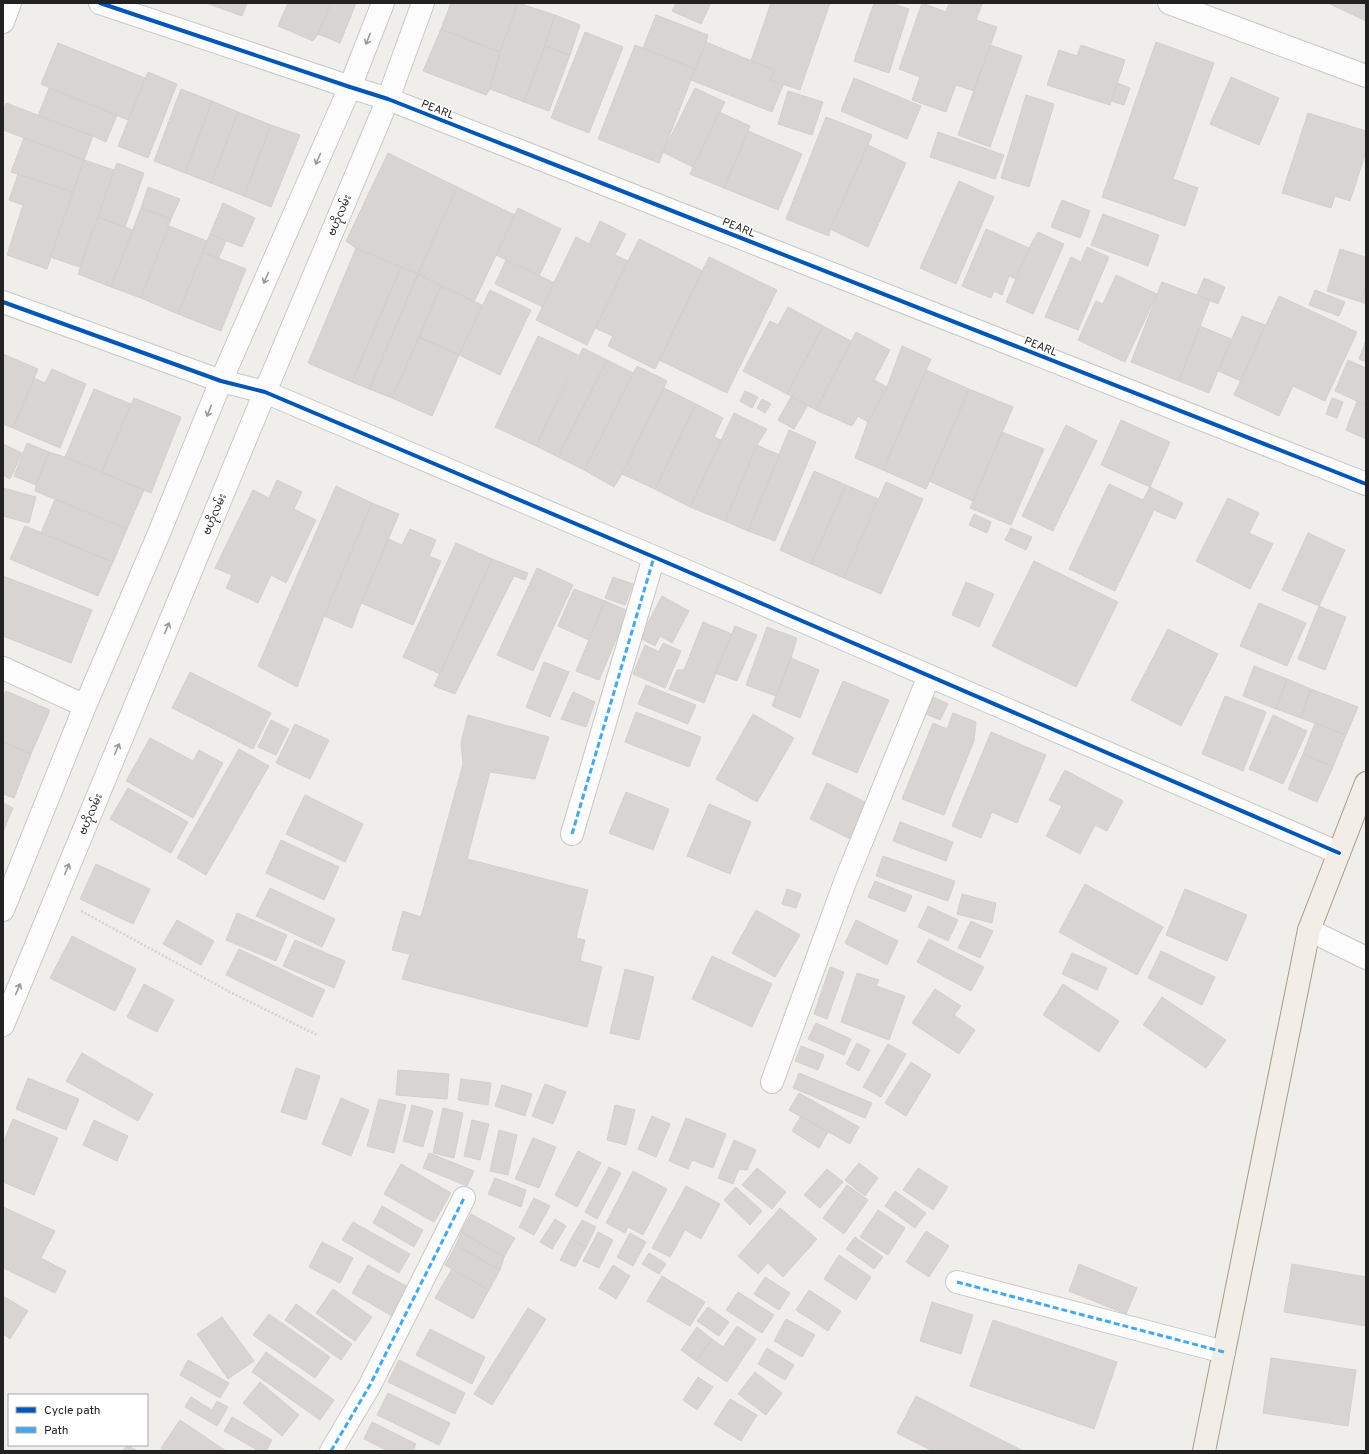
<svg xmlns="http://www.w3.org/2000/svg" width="1369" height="1454" font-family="Overpass,'Noto Sans Myanmar',sans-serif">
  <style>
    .building { fill: #d7d4d2; stroke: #d3d0cc }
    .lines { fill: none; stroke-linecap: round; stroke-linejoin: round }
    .minor-casing { stroke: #c9c8c7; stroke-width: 24 }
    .primary-casing { stroke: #a79c86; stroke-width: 24 }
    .path { stroke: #dccecd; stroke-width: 2.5; stroke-dasharray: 2 2; stroke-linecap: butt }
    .minor { stroke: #fdfcfc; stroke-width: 22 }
    .primary { stroke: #f3ede7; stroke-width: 22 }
    .quiet { stroke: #3fa9f5; stroke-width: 3; stroke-dasharray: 6 3; stroke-linecap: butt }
    .cycleway-casing { stroke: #fff; stroke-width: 6 }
    .cycleway { stroke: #0057b8; stroke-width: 4 }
    .oneway { stroke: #9a9a9a }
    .labels { text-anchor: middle; stroke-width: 3; stroke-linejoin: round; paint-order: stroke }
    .street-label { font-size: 11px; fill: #222; stroke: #fff }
  </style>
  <rect width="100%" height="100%" fill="#f0eeeb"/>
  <path class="building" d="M206,3H247L242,16Z
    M288,3H331L318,34L313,41L278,26Z
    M331,3H356L340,43L318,34Z
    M451,3H518L500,52L441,29Z
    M518,3L555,15L545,46L524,102L490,89L500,52Z
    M676,3H711L701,24L672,11Z
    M771,3H830L800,90L770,80L774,70L751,61Z
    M874,3H890L909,9L889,73L854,61Z
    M922,3L946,12L949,3H978L982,4L976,20L997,27L974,91L956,85L946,112L912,100L920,77L899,69Z
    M1328,3H1366V21Z
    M555,15L580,25L570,55L545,46Z
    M656,15L708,35L706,42L695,69L643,48Z
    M441,29L500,52L490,89L486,95L423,71Z
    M585,32L623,47L589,133L551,118Z
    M706,42L774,70L770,80L783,85L772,112L691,80Z
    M1156,42L1214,63L1173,179L1198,188L1185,226L1102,197Z
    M58,43L145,78L128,120L41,84Z
    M635,45L695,69L659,163L598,139Z
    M990,45L1022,56L990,147L958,135Z
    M1081,45L1125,60L1110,105L1047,85L1059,50L1077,56Z
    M545,46L570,55L549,111L524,102Z
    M148,72L177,84L148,158L118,146Z
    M1231,77L1279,98L1259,145L1210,124Z
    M854,78L921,106L907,139L841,111Z
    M1117,83L1130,88L1124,105L1111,101Z
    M49,88L117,115L106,142L93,136L38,116Z
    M695,88L725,102L693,167L663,152Z
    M181,89L212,101L185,173L154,161Z
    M788,91L823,102L812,135L778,124Z
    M1026,95L1054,104L1029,187L1001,178Z
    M212,101L238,112L211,183L185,173Z
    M6,103L93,136L84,160L3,130V112Z
    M238,112L271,125L244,196L211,183Z
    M719,112L750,126L724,188L690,174Z
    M1308,113L1366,131V152L1350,201L1335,196L1331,208L1282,193Z
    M826,117L872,135L868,145L830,229L829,236L786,219Z
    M271,125L300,135L271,207L244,196Z
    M748,131L802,154L778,210L724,188Z
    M938,132L1004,155L995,179L930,157Z
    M24,138L84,160L73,192L11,172Z
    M868,145L906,163L868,247L830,229Z
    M388,153L457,187L418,274L356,248L346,241Z
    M84,160L114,170L80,267L50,257Z
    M117,163L144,173L125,227L98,217Z
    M18,174L73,192L47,269L7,255L23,205L9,200Z
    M959,181L994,197L956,284L920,268Z
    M148,187L180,199L171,219L141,208Z
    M457,187L515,215L474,302L418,274Z
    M1062,200L1090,211L1080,238L1051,227Z
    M223,203L255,218L242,247L210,234Z
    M141,208L171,219L141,298L111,287Z
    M518,208L561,229L539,276L496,255Z
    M1103,214L1159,235L1148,266L1091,245Z
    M98,217L133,230L111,287L78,274Z
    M600,221L626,234L615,255L628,261L587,345L536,320L576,237L589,244Z
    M169,226L207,241L178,314L141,298Z
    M986,229L1029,248L1016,279L1009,276L1002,295L994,291L991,298L962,286Z
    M1038,232L1064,244L1033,314L1006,302L1029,248Z
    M210,234L226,241L218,259L203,252Z
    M639,239L703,271L655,369L608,346L613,336L595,328Z
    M1087,247L1109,257L1078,330L1045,317L1071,257L1081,262Z
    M356,248L401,267L352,382L308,363Z
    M1340,249L1366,257V285L1361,302L1327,291Z
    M203,252L246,269L221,331L178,314Z
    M709,257L777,290L727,393L659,360Z
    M506,260L555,283L543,307L495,284Z
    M401,267L418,274L369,389L352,382Z
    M418,274L441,286L392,398L369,389Z
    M1116,275L1157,294L1125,362L1078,340L1096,301L1103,304Z
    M1204,278L1225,287L1218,304L1197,295Z
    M1162,282L1210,300L1179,381L1131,362Z
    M1366,285V304L1361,302Z
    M441,286L482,305L459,355L419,337Z
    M490,290L531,310L500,375L459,355Z
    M1315,290L1345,302L1339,316L1309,305Z
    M1279,296L1357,332L1325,401L1293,386L1279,416L1234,395Z
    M788,307L823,326L787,394L743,371L770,321L778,325Z
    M1242,316L1265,325L1241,381L1218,371Z
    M823,326L851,341L816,410L787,394Z
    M1200,326L1231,339L1209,393L1179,381Z
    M856,332L890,350L874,380L887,387L868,422L858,416L852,426L816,410Z
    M538,336L578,355L536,446L495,427Z
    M419,337L459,355L432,416L392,398Z
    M1366,340V362L1359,359Z
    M902,346L931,359L883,470L855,458L868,422L887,387Z
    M583,348L607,360L558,457L536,446Z
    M3,354L38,369L13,428L3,424Z
    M607,360L633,373L584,470L558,457Z
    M1348,360L1366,368V405L1335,391Z
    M637,366L667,381L622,474L614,487L584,470Z
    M52,369L86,384L60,448L13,428L34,378L45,383Z
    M926,370L969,389L926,489L883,470Z
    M664,388L696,404L655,489L622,474Z
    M94,389L131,404L102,472L65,457Z
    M969,389L1013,407L973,501L929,481Z
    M745,391L758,397L752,408L740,401Z
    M791,397L808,405L794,429L778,420Z
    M134,398L181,417L151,493L102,472Z
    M1332,398L1343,402L1337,418L1326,414Z
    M762,399L771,404L765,413L757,408Z
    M1357,401L1366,405V439L1346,430Z
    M696,404L723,418L714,437L721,440L690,507L655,489Z
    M734,413L767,429L757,445L725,521L690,507Z
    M1121,420L1170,442L1150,487L1101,465Z
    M1066,425L1097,441L1053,531L1022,516Z
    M789,430L816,442L775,541L748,531Z
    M1002,432L1044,449L1011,525L970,508Z
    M27,443L49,452L36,485L14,476Z
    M3,444L22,453L10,479L3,475Z
    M757,445L780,455L748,531L725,521Z
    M49,452L65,457L144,490L127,529L35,491L36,485Z
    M814,471L846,485L811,564L780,550Z
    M277,480L302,492L294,509L316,520L286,583L271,575L258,603L226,588L232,575L215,568L253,490L269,498Z
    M886,482L923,499L881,594L844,578Z
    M1109,484L1143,500L1150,487L1183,503L1175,519L1154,510L1115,591L1069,569Z
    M846,485L878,499L844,578L811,564Z
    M336,486L372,503L324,616L297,687L258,666Z
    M3,488L36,497L29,523L3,516Z
    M1228,498L1259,513L1249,533L1273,544L1250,589L1196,561Z
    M55,499L127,529L113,562L41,533Z
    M372,503L399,514L361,603L352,628L324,616Z
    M974,514L991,522L987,533L969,525Z
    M25,526L113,562L98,596L10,559Z
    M1011,528L1032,537L1026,550L1005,540Z
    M410,529L436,540L429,556L441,561L413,625L361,603L388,539L402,545Z
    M1308,533L1345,550L1319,606L1282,590Z
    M456,543L492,559L440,674L403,657Z
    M492,559L528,573L525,580L514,576L455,694L434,686Z
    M1034,561L1118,602L1076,687L992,646Z
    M537,568L573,585L533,671L497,655Z
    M3,576L92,610L71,663L3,636Z
    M613,577L633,584L625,605L605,598Z
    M966,582L994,594L979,627L952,615Z
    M574,589L605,601L589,640L558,626Z
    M662,596L689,611L672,643L660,636L655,646L640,638Z
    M605,601L628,611L599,680L576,671Z
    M1259,603L1306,623L1287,666L1240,646Z
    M1319,606L1346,617L1325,670L1298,659Z
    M703,622L732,634L704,703L669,689L677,670H684Z
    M735,626L757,635L737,681L715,673Z
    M767,627L797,638L791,658L776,696L746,685Z
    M1168,629L1218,654L1181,726L1131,700Z
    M663,643L681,651L665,688L633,674L645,645L659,652Z
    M791,658L819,670L800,718L772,706Z
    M544,662L569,672L550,717L526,707Z
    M1254,666L1287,679L1276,709L1243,696Z
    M190,672L271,713L253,749L172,708Z
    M1287,679L1311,689L1301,718L1276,709Z
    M843,681L889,700L857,773L812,754Z
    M646,685L696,705L688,724L638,704Z
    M1311,689L1358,707L1346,735L1301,718Z
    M6,691L50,710L31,754L3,742V699Z
    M573,692L595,702L586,727L561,719Z
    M1225,696L1266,712L1243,771L1202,754Z
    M933,697L948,704L940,720L926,714Z
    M636,712L701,737L689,767L625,742Z
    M953,713L976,722L974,741L944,815L902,799L933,723L947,729Z
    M753,714L794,738L757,802L716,779Z
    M468,715L549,737L535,779L490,772L467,859L588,890L576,938L585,940L580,961L602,967L587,1027L402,979L410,954L392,950L403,911L421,917L463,764L461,743Z
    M1273,715L1307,731L1283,784L1249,769Z
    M271,720L289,729L276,755L258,747Z
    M1315,723L1346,735L1333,767L1303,754Z
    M295,724L329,740L310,779L276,763Z
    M991,732L1046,755L1017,823L992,812L981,838L952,826Z
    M150,738L193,761L199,750L223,763L193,818L126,781Z
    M3,742L31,754L14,798L3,794Z
    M239,749L269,766L206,875L177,858Z
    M1303,754L1333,767L1317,802L1288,789Z
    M1065,770L1123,801L1107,831L1095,825L1080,854L1046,836L1062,806L1049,800Z
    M827,783L869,804L852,840L810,819Z
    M128,788L188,822L171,853L110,819Z
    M626,792L669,809L653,850L609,833Z
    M305,795L363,824L345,862L286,834Z
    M3,803L13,808L3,832Z
    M709,804L751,822L730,874L687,856Z
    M900,822L953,842L946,861L893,841Z
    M281,840L339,867L324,900L266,873Z
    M883,856L955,881L948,901L876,876Z
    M96,864L150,889L133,924L80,899Z
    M875,881L912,896L905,912L868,897Z
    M1085,884L1163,927L1137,975L1059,932Z
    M270,888L335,919L322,947L256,916Z
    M787,889L801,894L796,908L782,904Z
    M1185,889L1247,915L1227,961L1166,935Z
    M962,894L996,903L992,923L957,914Z
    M928,906L958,920L948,941L918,927Z
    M756,910L800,935L775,977L732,953Z
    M237,913L287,935L276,961L226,940Z
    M177,920L214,941L201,965L163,944Z
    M856,920L898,941L887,965L845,943Z
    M971,921L993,931L980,958L958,948Z
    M72,936L136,969L115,1011L50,978Z
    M929,939L984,967L971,991L917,962Z
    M295,940L345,961L334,988L283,966Z
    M239,949L325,990L312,1017L226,975Z
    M1161,951L1215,977L1202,1005L1148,978Z
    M1072,953L1107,968L1097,990L1062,974Z
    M712,956L772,984L752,1027L692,999Z
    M830,967L844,972L827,1019L814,1014Z
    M625,969L654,977L639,1040L610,1033Z
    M857,973L879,980L876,986L905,996L889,1040L841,1022Z
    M144,984L174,1000L157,1032L127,1017Z
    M1063,984L1119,1021L1099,1052L1043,1015Z
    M935,989L961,1006L954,1015L975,1030L959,1054L912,1023Z
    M1162,997L1226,1040L1206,1068L1143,1025Z
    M816,1023L851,1039L844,1055L808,1039Z
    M857,1043L870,1050L859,1071L846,1064Z
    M888,1044L906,1054L881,1097L863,1087Z
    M801,1046L824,1055L818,1070L795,1061Z
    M82,1053L153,1094L138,1121L66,1081Z
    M911,1062L931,1075L906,1116L885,1103Z
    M296,1068L320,1076L306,1120L281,1112Z
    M398,1070L449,1074L447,1099L396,1095Z
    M799,1073L872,1103L865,1118L793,1088Z
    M28,1078L79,1099L66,1130L16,1109Z
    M461,1079L491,1083L488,1105L458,1100Z
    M545,1084L566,1092L553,1124L532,1116Z
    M502,1085L532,1094L525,1116L495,1106Z
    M799,1093L859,1127L850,1144L789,1110Z
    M341,1098L369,1110L351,1156L322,1144Z
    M379,1099L406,1105L394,1153L367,1146Z
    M412,1105L433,1111L423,1147L403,1141Z
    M615,1105L635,1110L626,1145L607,1140Z
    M443,1108L463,1113L454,1158L433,1153Z
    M652,1116L670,1124L656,1157L638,1149Z
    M801,1116L828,1132L819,1148L792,1131Z
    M686,1118L726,1134L713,1168L692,1160L688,1169L669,1161Z
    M13,1119L58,1138L34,1195L3,1182V1143Z
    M94,1120L128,1136L117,1161L83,1145Z
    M472,1120L489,1124L480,1160L464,1156Z
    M499,1130L517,1135L508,1175L490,1171Z
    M533,1138L556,1147L539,1188L515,1179Z
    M734,1140L756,1150L747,1170L739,1169L733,1184L718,1178Z
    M578,1151L601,1163L577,1207L555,1195Z
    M429,1153L474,1171L467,1186L423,1168Z
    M859,1163L878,1178L865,1196L845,1180Z
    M401,1164L451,1193L434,1222L384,1194Z
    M609,1167L621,1173L597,1219L585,1212Z
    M757,1168L786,1192L772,1209L742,1185Z
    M918,1168L948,1187L933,1210L903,1190Z
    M827,1169L843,1182L820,1208L804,1195Z
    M633,1171L667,1189L643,1235L628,1227L625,1233L606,1223Z
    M495,1178L526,1190L521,1207L488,1194Z
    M847,1185L868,1200L844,1234L823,1218Z
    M686,1186L720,1204L701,1239L685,1230L670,1257L652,1248Z
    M736,1187L762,1211L750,1225L724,1200Z
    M895,1191L926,1213L915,1228L885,1206Z
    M534,1198L550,1206L534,1235L519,1227Z
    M382,1206L423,1230L414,1247L373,1223Z
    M3,1207L55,1231L41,1258L66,1271L55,1293L3,1268Z
    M780,1208L817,1239L783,1277L768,1263L758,1274L738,1256Z
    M878,1210L905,1228L888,1255L860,1237Z
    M471,1214L515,1238L504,1257L461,1232Z
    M555,1219L566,1226L552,1249L540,1242Z
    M582,1220L596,1227L586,1247L571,1239Z
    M353,1222L410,1254L399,1273L342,1240Z
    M926,1231L949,1246L929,1277L906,1262Z
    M461,1232L504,1257L500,1270L456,1245Z
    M598,1232L613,1240L599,1268L583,1261Z
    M630,1233L646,1242L633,1266L617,1257Z
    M855,1237L883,1257L874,1269L846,1249Z
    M571,1239L586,1247L575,1267L560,1260Z
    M322,1242L353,1258L340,1283L309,1267Z
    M456,1245L500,1270L489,1290L445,1265Z
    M649,1253L666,1264L659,1274L642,1264Z
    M839,1255L871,1277L856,1300L824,1279Z
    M1079,1264L1137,1288L1126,1314L1069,1291Z
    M1292,1264L1366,1277V1326L1284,1312Z
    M368,1265L408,1287L392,1316L352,1293Z
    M613,1265L630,1276L616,1299L599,1288Z
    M452,1269L489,1290L473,1319L435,1298Z
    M662,1276L705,1302L690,1326L647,1301Z
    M765,1277L790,1293L779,1310L754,1294Z
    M333,1289L372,1317L355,1341L316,1313Z
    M809,1290L841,1311L828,1331L796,1310Z
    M738,1292L774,1315L762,1333L726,1310Z
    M3,1296L28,1311L10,1339L3,1334Z
    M932,1302L973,1315L961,1354L920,1341Z
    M296,1304L352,1344L341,1360L285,1320Z
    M708,1307L729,1322L719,1336L697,1321Z
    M528,1308L546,1319L492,1405L474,1394Z
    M269,1314L330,1357L315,1378L253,1335Z
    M222,1317L254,1361L228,1379L197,1334Z
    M786,1319L815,1335L802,1357L774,1341Z
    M993,1320L1117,1362L1094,1429L970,1386Z
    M737,1326L756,1339L727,1382L696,1361L712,1339L723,1347Z
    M697,1327L712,1339L696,1361L681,1350Z
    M430,1329L485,1357L472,1384L416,1355Z
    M767,1348L794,1365L785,1380L758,1364Z
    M266,1352L334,1400L320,1420L252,1372Z
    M1271,1358L1356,1370L1348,1426L1263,1413Z
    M188,1360L229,1383L220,1398L180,1375Z
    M399,1360L465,1393L455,1414L388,1382Z
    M755,1372L782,1393L766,1415L738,1394Z
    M698,1377L713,1387L697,1410L683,1400Z
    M260,1382L299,1415L282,1436L243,1403Z
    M388,1393L450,1423L439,1445L377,1415Z
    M916,1396L1023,1451H933L897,1433Z
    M191,1397L212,1410L217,1401L228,1407L217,1426L185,1407Z
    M730,1399L757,1415L741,1441L714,1424Z
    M232,1417L272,1440L266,1451H259L224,1431Z
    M180,1420L226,1451H164L161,1448Z
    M372,1422L416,1444L413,1451H388L364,1439Z
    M127,1445L138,1451H123Z"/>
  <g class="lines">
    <g class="minor-casing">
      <path id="minor" d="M100,3L350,87L388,99L1366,484
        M1169,3L1366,76
        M3,22L10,3
        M3,302L221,381L265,392L654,557L1339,853
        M3,668L85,706
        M572,834L654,557
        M3,910L85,706L157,538L221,381L350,87L383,3
        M1309,930L1366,958
        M3,1025L265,392L388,99L423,3
        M772,1082L845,882L929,676
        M957,1282L1224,1352
        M331,1451L370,1385L464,1198"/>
    </g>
    <g class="primary-casing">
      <path id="primary" d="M1204,1451L1309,930L1366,783"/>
    </g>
    <path class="path" d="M81,911L230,992L317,1035"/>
    <use href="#minor" class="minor"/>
    <use href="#primary" class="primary"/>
    <path class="quiet" d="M572,834L654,557
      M957,1282L1224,1352
      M331,1451L370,1385L464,1198"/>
    <g class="cycleway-casing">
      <path id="cycleway" d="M100,3L350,87L388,99L1366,484
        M3,302L221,381L265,392L654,557L1339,853"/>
    </g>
    <use href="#cycleway" class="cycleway"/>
  </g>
  <defs><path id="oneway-shaft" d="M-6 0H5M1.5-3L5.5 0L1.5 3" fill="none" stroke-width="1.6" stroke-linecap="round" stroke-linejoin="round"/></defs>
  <g class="oneway">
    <use href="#oneway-shaft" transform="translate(368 39) rotate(111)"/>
    <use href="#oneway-shaft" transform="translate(318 159) rotate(114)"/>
    <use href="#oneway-shaft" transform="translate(266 278) rotate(114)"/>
    <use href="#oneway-shaft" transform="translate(209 411) rotate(112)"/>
    <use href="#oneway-shaft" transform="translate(167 628) rotate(-67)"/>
    <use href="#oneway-shaft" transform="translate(117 749) rotate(-67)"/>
    <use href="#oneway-shaft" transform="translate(67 869) rotate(-67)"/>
    <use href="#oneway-shaft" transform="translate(18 989) rotate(-67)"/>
  </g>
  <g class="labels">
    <g class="street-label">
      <text transform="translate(438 109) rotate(22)" y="4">PEARL</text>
      <text transform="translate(339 215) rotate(-67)" y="4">ဗဟိုလမ်း</text>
      <text transform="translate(739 227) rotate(22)" y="4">PEARL</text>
      <text transform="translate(1041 346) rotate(22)" y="4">PEARL</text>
      <text transform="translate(214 514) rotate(-67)" y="4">ဗဟိုလမ်း</text>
      <text transform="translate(90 814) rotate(-67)" y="4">ဗဟိုလမ်း</text>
    </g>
  </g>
  <rect width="1369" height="1454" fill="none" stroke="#222222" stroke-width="8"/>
  <rect x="8" y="1394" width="140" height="52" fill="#ffffff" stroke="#a7a7a7"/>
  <rect x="16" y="1407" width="20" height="6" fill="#0057b8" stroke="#a7a7a7"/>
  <text x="44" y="1414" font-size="12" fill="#222222">Cycle path</text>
  <rect x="16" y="1427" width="20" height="6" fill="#3fa9f5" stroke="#a7a7a7"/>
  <text x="44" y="1434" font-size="12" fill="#222222">Path</text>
</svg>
